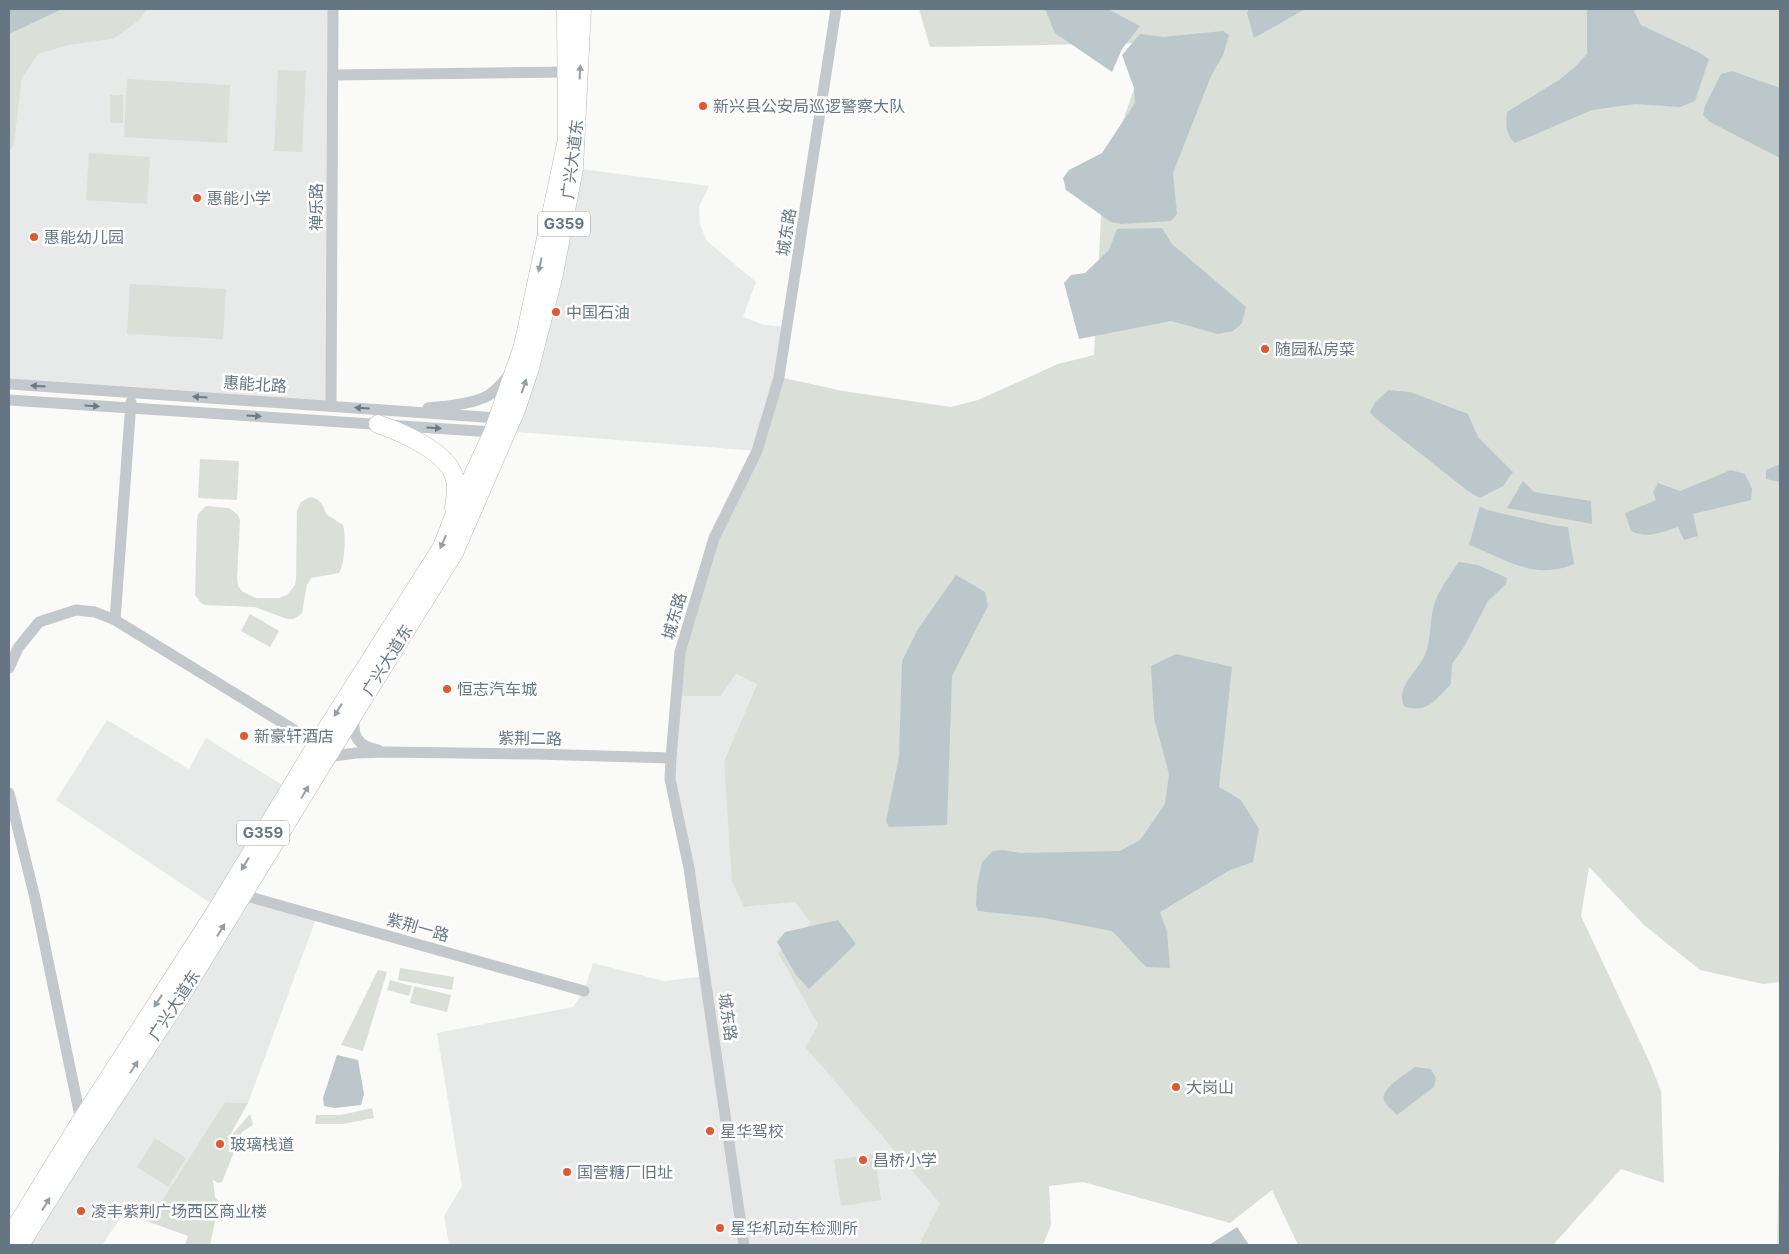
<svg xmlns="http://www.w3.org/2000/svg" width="1789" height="1254" font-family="Inter,'Noto Sans SC',sans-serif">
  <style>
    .built { fill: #e8e9e9 }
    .green { fill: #dadfd7 }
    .water { fill: #bbc7cb }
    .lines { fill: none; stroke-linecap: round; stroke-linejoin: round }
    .highway-casing { stroke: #b4b9bd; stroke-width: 19 }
    .minor { stroke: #c3c8cc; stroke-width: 11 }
    .highway { stroke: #fff; stroke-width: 18 }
    .oneway { fill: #939fa8 }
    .oneway2 { fill: #6a7a87 }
    .poi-dot { fill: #e4572e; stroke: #fff; stroke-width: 2 }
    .labels { text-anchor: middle; stroke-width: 5; stroke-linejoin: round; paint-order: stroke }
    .shield { fill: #fff; stroke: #939fa8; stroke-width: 1 }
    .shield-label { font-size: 15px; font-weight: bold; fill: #657683 }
    .poi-label { font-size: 16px; fill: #657683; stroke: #fff; text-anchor: start }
    .street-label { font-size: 16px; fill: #657683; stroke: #fff }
  </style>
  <rect width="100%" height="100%" fill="#fafaf8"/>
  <path class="built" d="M147,9H333L331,406L9,384V153L14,144L22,78L38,54L70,45L113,39L140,20Z
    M574,168L709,186L699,207L700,225L707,241L756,282L743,317L765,325L788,327L757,451L506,431Z
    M736,674L757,684L724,761L744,907L795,902L812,924L778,953L818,1025L805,1047L941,1203L919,1245H449L444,1216L462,1186L437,1033L573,1007L584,991L593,963L664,981L706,976L670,779L677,696H721Z
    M107,720L189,769L206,738L289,789L243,895L317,916L248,1103L225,1102L160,1205L126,1202L124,1213L102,1245H20L218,908L56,800Z"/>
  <path class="green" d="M9,9H147L140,20L113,39L70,45L38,54L22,78L14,144L9,153Z
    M919,9H1780V982L1763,984L1700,970L1644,925L1589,867L1581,916L1650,1063L1661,1091L1664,1183L1621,1169L1553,1245H1298L1272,1190L1230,1223L1083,1182L1049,1186L1051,1225L1043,1245H919L940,1203L805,1047L818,1025L778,953L811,923L795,902L744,907L732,881L724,761L757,684L736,674L721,696H677L680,652L714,538L757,451L779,377L843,391L951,407L978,400L1058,364L1094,355L1103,178L1150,43L930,47Z
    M278,70L306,71L302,152L274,151Z
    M127,79L230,85L227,143L124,137Z
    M110,95H123V123H110Z
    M89,153L150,157L147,204L86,200Z
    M130,284L226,289L223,339L127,334Z
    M200,459L239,461L237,500L198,498Z
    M310,497C320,498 324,506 326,514L343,525C346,535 345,564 339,573L311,578L307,585L302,613L294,619H287L255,607L205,605L201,603L195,595L197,520L198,514L206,506L229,508L238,515L240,520L237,579L238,586L243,592L256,598H279L287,595L295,585L296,579L297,511L301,502Z
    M250,614L279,631L270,647L241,631Z
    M400,968L454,977L452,990L398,980Z
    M378,970L387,972L363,1051L341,1045Z
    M390,980L412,986L409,996L387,990Z
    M414,986L451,995L447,1012L410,1003Z
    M225,1102L248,1103L228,1139L250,1114L253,1125L242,1132L222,1182L218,1183L213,1180L215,1197L219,1202L210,1245H185L188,1236L124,1213L125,1202L160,1204Z
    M372,1108L374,1118L342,1124H315L316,1115H341Z
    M155,1138L186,1158L168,1187L137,1167Z
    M1780,1148V1245H1777L1779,1149Z
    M875,1154L881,1200L841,1206L834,1160Z"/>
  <path class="water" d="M9,9H62L9,34Z
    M1045,9H1108L1140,26L1122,49L1112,72L1055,33Z
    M1249,9H1305L1254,38L1247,13Z
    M1587,9H1633L1641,25L1698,52L1709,59L1695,101L1680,107L1635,104L1592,110L1515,143C1505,135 1506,123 1507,112L1559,80L1575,67L1587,54Z
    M1223,31L1229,35L1223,55L1211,76L1173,173L1177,214L1171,221L1121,224L1111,222L1066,190L1063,178L1069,170L1102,153L1135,103L1134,88L1122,55L1140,34L1163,37Z
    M1732,71L1780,88V158L1710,122L1703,115L1705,106L1721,74Z
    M1162,228L1172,244L1246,307L1242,323L1233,331L1218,334L1171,321L1079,339L1064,283L1071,275L1085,273L1109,250L1117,229Z
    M1389,390L1410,392L1468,414L1478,437L1513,472L1503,486L1480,498L1468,491L1374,417L1370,412L1375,402Z
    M1780,464V482L1766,479V470Z
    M1731,470L1745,474L1752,489L1751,500L1693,514L1698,536L1684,540L1678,527C1662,532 1647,539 1631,531L1625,513L1656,500L1653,492L1658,483L1680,491Z
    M1523,481L1534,492L1591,501L1592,524L1507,508Z
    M1480,506L1487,510L1552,525L1568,527L1574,564C1532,581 1507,559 1469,545Z
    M1459,562L1478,565L1507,578L1506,584L1488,601L1465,645L1452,664L1451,684C1437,698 1427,715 1404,706C1395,687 1418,671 1425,655C1432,638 1429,618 1435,602C1440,588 1451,574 1459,562Z
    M956,575L985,592L988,606L952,676L947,825L889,827L886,821L899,757L902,661L918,629Z
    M1176,654L1232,667L1219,787L1241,800L1259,829L1253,862L1230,870L1160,912L1167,932L1170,968L1146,967L1112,931L1044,918L978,911L976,905L977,886L982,862L993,851L1003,850L1021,853L1120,851L1140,840L1165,804L1169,774L1154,718L1151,666Z
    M838,920L856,944L809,989L796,975L777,942L785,932Z
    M337,1055L358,1060L364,1094L361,1105L335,1108L324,1106L323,1098Z
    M1415,1067L1431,1069L1436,1078L1434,1087L1397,1115C1393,1111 1386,1105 1384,1100C1380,1089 1407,1073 1415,1067Z
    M1237,1227L1249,1245H1209Z"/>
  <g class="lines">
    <g class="highway-casing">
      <path id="highway" d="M378,424C401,432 446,451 454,476C458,486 455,498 454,508
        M9,1238L81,1121L218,908L317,744L442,547L452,521L493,432L523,346L567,140L566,9
        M20,1245L79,1151L179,999L322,765L454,553L516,410L530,368L554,274L574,168L582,9"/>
    </g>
    <path class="minor" d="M333,75L566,72
      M9,384L498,418
      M9,400L493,432
      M331,406L333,9
      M428,408C446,406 466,405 483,398C494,394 502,383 509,375
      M115,620L131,402
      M9,668L18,648L39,622L76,610L95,612L115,620L317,744
      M355,715C351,735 357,746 378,750
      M325,762L334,756L356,753L389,752L535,754L671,758
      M9,793L35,898L81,1121
      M243,895L584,991
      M744,1245L689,868L670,779L671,758L680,652L714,538L757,451L779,377L836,9"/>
    <use href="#highway" class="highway"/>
  </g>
  <defs><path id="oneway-solid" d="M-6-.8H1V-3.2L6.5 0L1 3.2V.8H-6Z" transform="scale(1.25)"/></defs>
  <g class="oneway">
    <use href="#oneway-solid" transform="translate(580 72) rotate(-87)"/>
    <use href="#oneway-solid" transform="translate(540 265) rotate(102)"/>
    <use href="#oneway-solid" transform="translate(524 386) rotate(-71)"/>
    <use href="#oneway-solid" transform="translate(443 542) rotate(114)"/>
    <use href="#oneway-solid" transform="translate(338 710) rotate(122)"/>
    <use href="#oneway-solid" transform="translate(305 792) rotate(-59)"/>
    <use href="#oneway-solid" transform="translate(245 864) rotate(121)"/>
    <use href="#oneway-solid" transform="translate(221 930) rotate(-58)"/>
    <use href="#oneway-solid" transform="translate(158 1001) rotate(123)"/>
    <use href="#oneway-solid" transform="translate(134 1067) rotate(-57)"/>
    <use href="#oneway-solid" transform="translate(46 1204) rotate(-58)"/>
  </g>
  <g class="oneway2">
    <use href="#oneway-solid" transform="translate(38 386) rotate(-176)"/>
    <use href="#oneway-solid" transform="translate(200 397) rotate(-176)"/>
    <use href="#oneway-solid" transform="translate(92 406) rotate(4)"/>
    <use href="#oneway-solid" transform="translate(362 408) rotate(-176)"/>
    <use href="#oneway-solid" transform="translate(254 416) rotate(4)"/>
    <use href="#oneway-solid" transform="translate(434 428) rotate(4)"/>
  </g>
  <g class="poi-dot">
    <circle cx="703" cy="106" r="5"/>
    <circle cx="197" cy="198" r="5"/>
    <circle cx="34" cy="237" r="5"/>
    <circle cx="556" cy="312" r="5"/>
    <circle cx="1265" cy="349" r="5"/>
    <circle cx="447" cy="689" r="5"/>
    <circle cx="244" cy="736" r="5"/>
    <circle cx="1176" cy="1087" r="5"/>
    <circle cx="710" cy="1131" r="5"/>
    <circle cx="220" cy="1144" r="5"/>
    <circle cx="863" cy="1160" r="5"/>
    <circle cx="567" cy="1172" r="5"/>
    <circle cx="81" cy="1211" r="5"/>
    <circle cx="720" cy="1228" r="5"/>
  </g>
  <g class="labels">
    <g class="shield">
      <rect x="538" y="211.5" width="52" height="25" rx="4"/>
      <rect x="237" y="820.5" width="52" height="25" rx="4"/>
    </g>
    <g class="shield-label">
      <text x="564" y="229">G359</text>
      <text x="263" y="838">G359</text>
    </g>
    <g class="poi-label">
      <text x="713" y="112">新兴县公安局巡逻警察大队</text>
      <text x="207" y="204">惠能小学</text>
      <text x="44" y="243">惠能幼儿园</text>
      <text x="566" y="318">中国石油</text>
      <text x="1275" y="355">随园私房菜</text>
      <text x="457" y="695">恒志汽车城</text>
      <text x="254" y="742">新豪轩酒店</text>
      <text x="1186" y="1093">大岗山</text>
      <text x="720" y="1137">星华驾校</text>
      <text x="230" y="1150">玻璃栈道</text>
      <text x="873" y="1166">昌桥小学</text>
      <text x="577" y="1178">国营糖厂旧址</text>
      <text x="91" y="1217">凌丰紫荆广场西区商业楼</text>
      <text x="730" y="1234">星华机动车检测所</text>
    </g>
    <g class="street-label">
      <text transform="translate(572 159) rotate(-83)" y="6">广兴大道东</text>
      <text transform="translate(316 207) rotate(-90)" y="6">禅乐路</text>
      <text transform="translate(786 232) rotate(-81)" y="6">城东路</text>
      <text transform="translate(255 384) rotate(4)" y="6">惠能北路</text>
      <text transform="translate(674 616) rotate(-74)" y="6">城东路</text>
      <text transform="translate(387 660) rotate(-58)" y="6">广兴大道东</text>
      <text transform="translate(530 738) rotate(1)" y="6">紫荆二路</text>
      <text transform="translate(418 927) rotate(16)" y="6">紫荆一路</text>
      <text transform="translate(174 1005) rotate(-57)" y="6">广兴大道东</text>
      <text transform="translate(728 1017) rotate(82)" y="6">城东路</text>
    </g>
  </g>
  <rect width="1789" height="1254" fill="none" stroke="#657683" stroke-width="20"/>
</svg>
